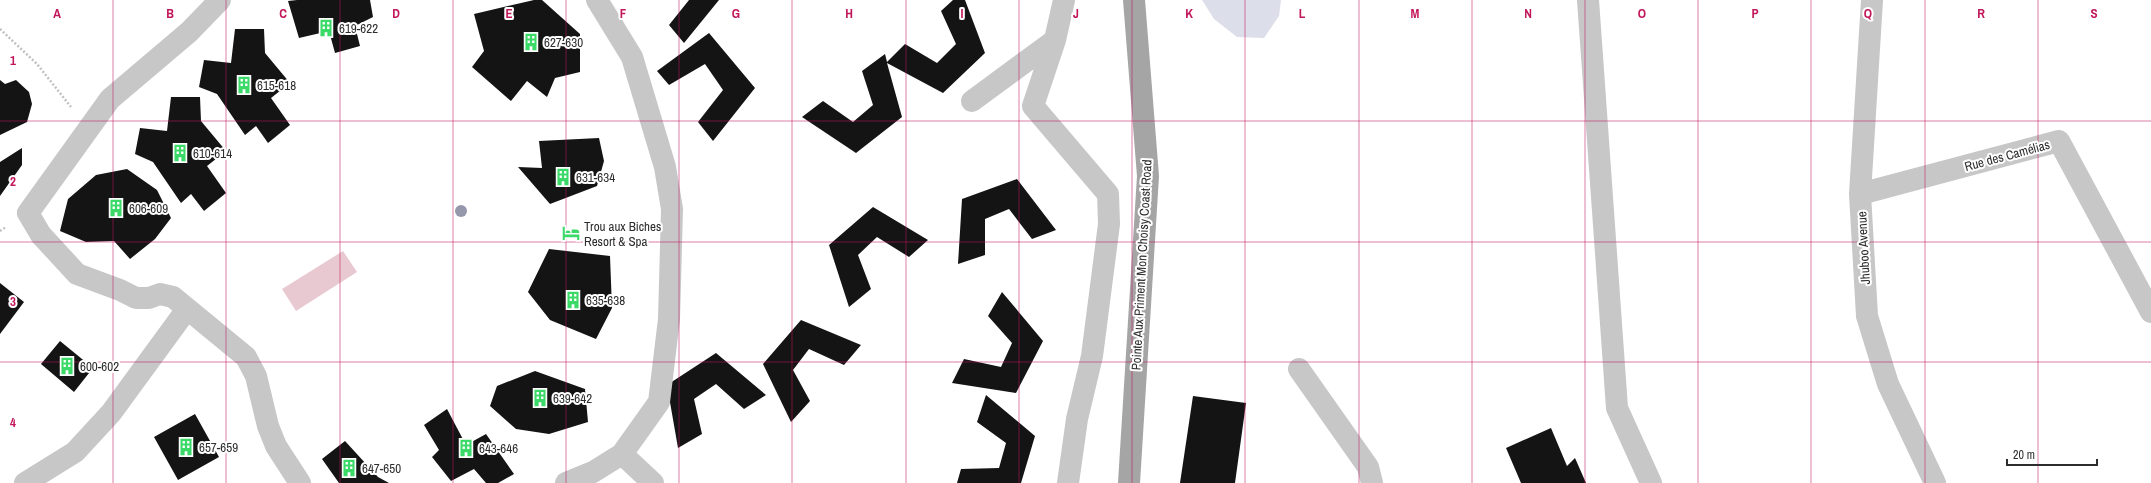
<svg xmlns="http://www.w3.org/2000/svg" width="2151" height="483" font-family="'Archivo Narrow',sans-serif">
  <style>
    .green { fill: #dcdeea }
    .water { fill: #e9c9d1 }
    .building { fill: #141414 }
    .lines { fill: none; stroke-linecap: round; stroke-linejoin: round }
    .path { stroke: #c1c1c1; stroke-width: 2.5; stroke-dasharray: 2 2; stroke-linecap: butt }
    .minor { stroke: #c7c7c7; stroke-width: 22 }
    .major { stroke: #a5a5a5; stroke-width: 22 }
    .tree { fill: #9597ab }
    .grid { fill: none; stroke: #c2185b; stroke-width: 1; stroke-opacity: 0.55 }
    .labels { text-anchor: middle; stroke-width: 4; stroke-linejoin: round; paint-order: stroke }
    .poi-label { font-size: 13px; fill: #2d2d2d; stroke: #fff; text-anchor: start }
    .street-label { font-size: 13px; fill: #2d2d2d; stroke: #fff }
    .grid-label { font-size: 13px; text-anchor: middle; font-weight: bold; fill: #c2185b; stroke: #fff; stroke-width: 4; stroke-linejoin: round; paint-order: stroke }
  </style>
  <rect width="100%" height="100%" fill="#fff"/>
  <path class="green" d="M1202,0H1281L1279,16L1264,38L1237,37L1214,19Z"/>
  <path class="water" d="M343,251L357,272L296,311L282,289Z"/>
  <path class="building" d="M297,0H370L373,17L355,26L360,46L335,53L329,31L299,38L288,1Z
    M534,0H542L580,34V72L555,78L547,97L527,81L511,101L472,67L484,51L474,14Z
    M689,0H719L684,43L669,25Z
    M953,0H965L985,53L943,93L887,63L902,117L856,153L802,117L823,101L853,122L873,105L862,71L885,54L887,62L905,44L937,63L956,44L941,11Z
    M235,29H264L265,53L290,83L271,98L290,125L268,143L256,126L245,135L217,94L199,87L204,60L231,63Z
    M709,33L755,88L713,141L698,122L723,90L705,64L669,85L657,71Z
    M0,80L5,84L16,80L29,92L32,104L27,122L0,135Z
    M171,97H200L201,121L226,151L207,166L226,193L204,211L191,194L181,203L153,162L135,154L140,128L167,131Z
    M599,138L604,161L597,186L550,204L518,167L542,168L539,141Z
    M22,148V165L0,196V162Z
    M127,169L157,190L171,218L155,239L130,259L114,241L86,242L60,231L68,199L96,175Z
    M1017,179L1056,230L1032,239L1009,209L985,219V255L958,264L962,199Z
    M873,207L928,240L909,257L877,237L858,255L871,289L849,307L829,245Z
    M549,249L610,256L612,308L596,339L550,320L528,292Z
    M0,283L24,302L0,334Z
    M1002,292L1043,341L1016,393L952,383L964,359L1001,367L1012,343L988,316Z
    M801,320L861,345L844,365L809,349L793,370L810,401L791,422L763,364Z
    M60,341L93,368L74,392L41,364Z
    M716,353L766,395L744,409L716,384L694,399L702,434L678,448L667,385Z
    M535,371L585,389L588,422L549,434L516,429L490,406L497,386Z
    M986,395L1035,436L1021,483H957L961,469L999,468L1006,443L977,422Z
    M1193,396L1246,403L1235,483H1180Z
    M447,409L466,445L486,434L514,474L498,483H486L474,469L451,481L432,457L439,450L424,425Z
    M195,414L219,457L178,480L154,437Z
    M1551,428L1567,466L1575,458L1586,483H1521L1506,448Z
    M345,441L378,477L389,483H339L322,459Z"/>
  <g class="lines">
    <path class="path" d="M0,29L37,64L71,107
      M0,231L6,227"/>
    <path class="minor" d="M220,0L189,32L110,99L28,213L41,235L77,274L120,290L136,298H149L160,294L173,297L246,357L256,376L268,426L276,446L300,483
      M1064,0L1055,40L1033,106L1108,194L1109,224L1092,356L1077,419L1068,483
      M1588,0L1617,408L1651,483
      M1872,0L1860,194L1867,316L1888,384L1935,483
      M972,101L1055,40
      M1860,194L2059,141L2151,312
      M1299,369L1368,467L1372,483
      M622,454L653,483
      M25,483L75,452L111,413L187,309
      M566,483L593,472L622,454L659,402L669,319L672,209L665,167L632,57L597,0"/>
    <path class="major" d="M1129,483L1148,176L1134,0"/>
  </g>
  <circle class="tree" cx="461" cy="211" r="6"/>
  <path class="grid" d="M113,0V483M226,0V483M340,0V483M453,0V483M566,0V483M679,0V483M792,0V483M906,0V483M1019,0V483M1132,0V483M1245,0V483M1359,0V483M1472,0V483M1585,0V483M1698,0V483M1811,0V483M1925,0V483M2038,0V483M0,121H2151M0,242H2151M0,362H2151"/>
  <defs>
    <g id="building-bare" transform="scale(1.38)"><path d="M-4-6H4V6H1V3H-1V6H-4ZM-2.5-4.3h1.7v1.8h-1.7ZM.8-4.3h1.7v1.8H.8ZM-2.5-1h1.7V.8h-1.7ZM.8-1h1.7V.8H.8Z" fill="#3ad968" stroke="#fff" stroke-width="2.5" paint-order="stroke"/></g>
    <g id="hotel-bare" transform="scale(1.38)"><path d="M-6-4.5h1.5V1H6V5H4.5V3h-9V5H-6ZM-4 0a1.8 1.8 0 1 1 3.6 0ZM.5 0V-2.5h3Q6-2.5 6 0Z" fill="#3ad968" stroke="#fff" stroke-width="2.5" paint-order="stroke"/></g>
  </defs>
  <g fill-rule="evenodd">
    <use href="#building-bare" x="326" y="28"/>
    <use href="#building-bare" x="531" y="42"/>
    <use href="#building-bare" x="244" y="85"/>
    <use href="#building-bare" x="180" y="153"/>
    <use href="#building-bare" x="563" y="177"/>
    <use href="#building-bare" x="116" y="208"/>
    <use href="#hotel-bare" x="571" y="233"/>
    <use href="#building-bare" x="573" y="300"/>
    <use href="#building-bare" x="67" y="366"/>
    <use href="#building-bare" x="540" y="398"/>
    <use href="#building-bare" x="186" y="447"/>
    <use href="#building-bare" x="466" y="448"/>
    <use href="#building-bare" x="349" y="468"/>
  </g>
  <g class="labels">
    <g class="poi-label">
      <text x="339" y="33">619-622</text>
      <text x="544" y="47">627-630</text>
      <text x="257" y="90">615-618</text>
      <text x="193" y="158">610-614</text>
      <text x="576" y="182">631-634</text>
      <text x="129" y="213">606-609</text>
      <text x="584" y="231">Trou aux Biches<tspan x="584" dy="15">Resort &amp; Spa</tspan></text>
      <text x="586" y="305">635-638</text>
      <text x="80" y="371">600-602</text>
      <text x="553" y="403">639-642</text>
      <text x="199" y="452">657-659</text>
      <text x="479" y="453">643-646</text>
      <text x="362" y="473">647-650</text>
    </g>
    <g class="street-label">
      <text transform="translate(2007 155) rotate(-15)" y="5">Rue des Camélias</text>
      <text transform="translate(1863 248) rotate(-93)" y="5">Jhuboo Avenue</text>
      <text transform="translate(1141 265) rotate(-87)" y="5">Pointe Aux Priment Mon Choisy Coast Road</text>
    </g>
  </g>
  <g class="grid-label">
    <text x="57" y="18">A</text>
    <text x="170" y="18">B</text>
    <text x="283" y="18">C</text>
    <text x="396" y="18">D</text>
    <text x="509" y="18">E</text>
    <text x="623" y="18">F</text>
    <text x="736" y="18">G</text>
    <text x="849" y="18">H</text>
    <text x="962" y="18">I</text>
    <text x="1076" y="18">J</text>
    <text x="1189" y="18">K</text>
    <text x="1302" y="18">L</text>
    <text x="1415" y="18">M</text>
    <text x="1528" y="18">N</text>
    <text x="1642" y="18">O</text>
    <text x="1755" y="18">P</text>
    <text x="1868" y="18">Q</text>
    <text x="1981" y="18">R</text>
    <text x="2094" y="18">S</text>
    <text x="13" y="65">1</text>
    <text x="13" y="186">2</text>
    <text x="13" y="306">3</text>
    <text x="13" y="427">4</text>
  </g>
  <path d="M2007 459v6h90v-6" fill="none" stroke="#2d2d2d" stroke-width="2"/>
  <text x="2013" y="459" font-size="12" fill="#2d2d2d" stroke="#ffffff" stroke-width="3" paint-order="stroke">20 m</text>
</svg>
